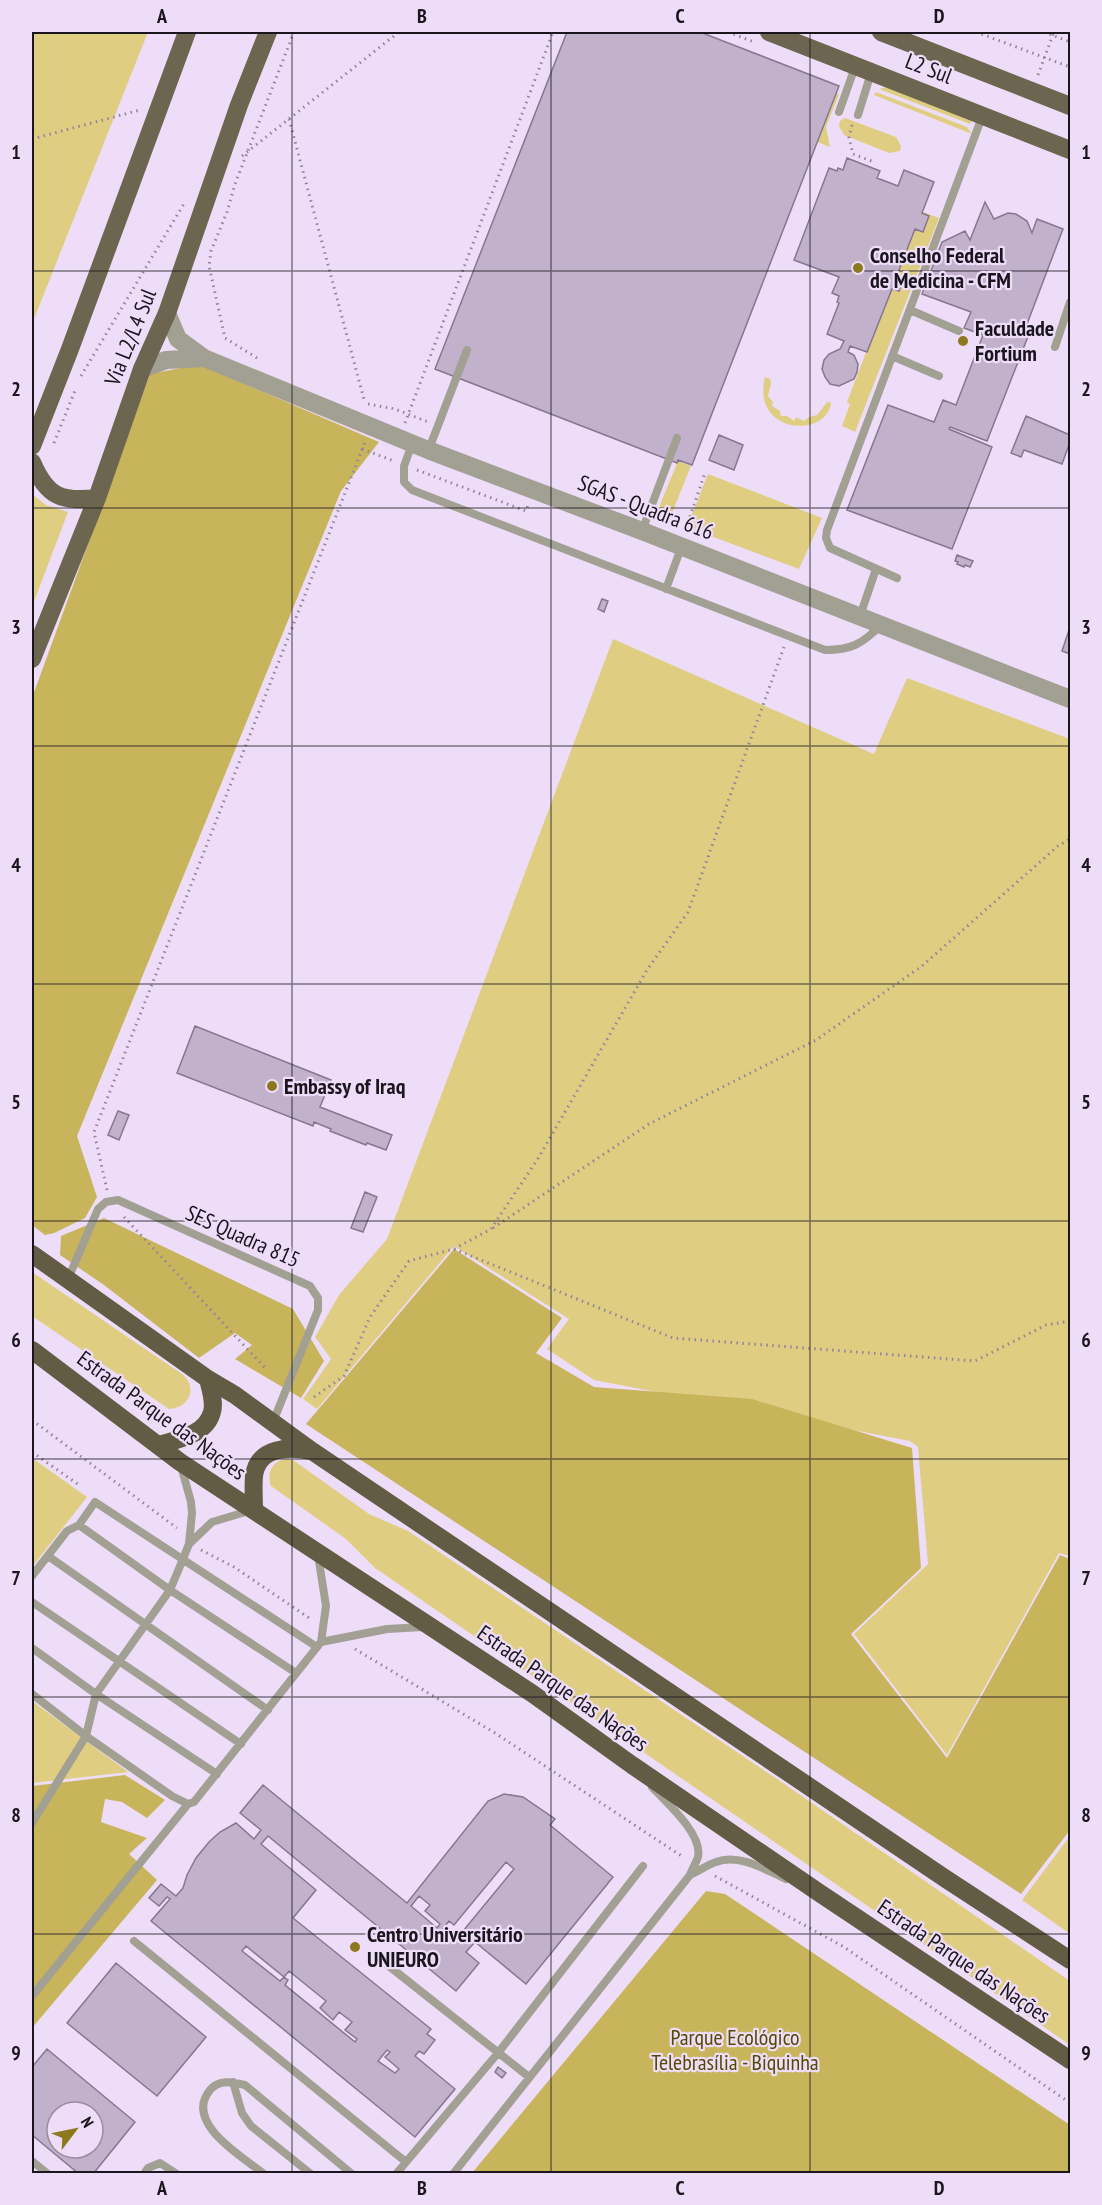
<svg xmlns="http://www.w3.org/2000/svg" width="1102" height="2205" font-family="'PT Sans Narrow',sans-serif">
  <style>
    .green { fill: #dfce82 }
    .forest { fill: #c8b45b }
    .building { fill: #c1b1cb; stroke: #867790; stroke-width: 1.5; fill-rule: evenodd }
    .lines { fill: none; stroke-linecap: round; stroke-linejoin: round }
    .path { stroke: #918598; stroke-width: 3; stroke-dasharray: 1.5 4.5; stroke-linecap: butt }
    .service { stroke: #a29f93; stroke-width: 8 }
    .tertiary { stroke: #a29f93; stroke-width: 18 }
    .primary { stroke: #6c6650; stroke-width: 18 }
    .trunk { stroke: #625c44; stroke-width: 18 }
    .grid { fill: none; stroke: #1b151e; stroke-width: 1.5; stroke-opacity: 0.55 }
    .poi-dot { fill: #8c791e; stroke: #eeddf8; stroke-width: 2 }
    .labels { text-anchor: middle; stroke-width: 4.5; stroke-linejoin: round; paint-order: stroke }
    .street-label { font-size: 22px; fill: #1b151e; stroke: #eeddf8 }
    .poi-label { font-size: 22px; font-weight: bold; fill: #1b151e; stroke: #eeddf8; text-anchor: start }
    .park-label { font-size: 22px; fill: #564800; stroke: #eeddf8 }
    .neatline { fill: none; stroke: #1b151e; stroke-width: 2 }
    .grid-label { font-size: 20px; text-anchor: middle; font-weight: bold; fill: #1b151e }
  </style>
  <rect width="100%" height="100%" fill="#eeddf8"/>
  <path class="green" d="M32,32H148L32,324Z
    M887,87L972,121L970,124L879,89Z
    M876,92L967,127L972,134L874,95Z
    M835,93L839,94L826,127L830,147L817,142Z
    M845,118L896,137L901,146L900,151L889,153L844,135L839,126L840,121Z
    M920,211L939,218L855,432L842,426L850,404L847,402Z
    M765,377L770,379L771,383L768,396L773,402L772,406L780,411L781,416H787L794,421L796,417L804,421L809,417L817,415L827,402L831,403C826,439 751,434 765,377Z
    M678,461L691,466L670,518L659,512L661,502Z
    M708,474L822,518L799,569L687,527Z
    M32,494L46,505L68,512L32,607Z
    M613,639L874,754L907,678L1070,739V1556L1059,1553L947,1755L854,1634L928,1564L918,1447L910,1441L594,1380L547,1349L569,1319L454,1246L317,1409L303,1399L331,1359L315,1337L339,1295L387,1239Z
    M32,1272L182,1374C198,1387 190,1408 169,1409L32,1316Z
    M32,1458L87,1497L32,1567Z
    M287,1459L293,1460L369,1514L408,1531L783,1783L1070,1981V2045L375,1568L346,1539L271,1486C266,1472 273,1460 287,1459Z
    M32,1701L128,1772L32,1783Z
    M1070,1836V1934L1022,1900Z"/>
  <path class="forest" d="M191,366L205,367L379,442L341,491L77,1136L97,1197L85,1218L54,1233L45,1235L32,1225V698L150,374Z
    M104,1218L293,1309L324,1361L301,1398L235,1359L252,1345L235,1333L199,1358L104,1285L60,1255L61,1236Z
    M454,1249L562,1318L536,1353L594,1387L752,1399L912,1448L921,1568L851,1634L947,1758L1060,1555L1070,1559V1830L1021,1894L306,1424Z
    M125,1775L165,1800L147,1818L122,1802L105,1799L101,1822L147,1838L129,1854L157,1880L32,2028V1786Z
    M706,1891L725,1894L1070,2125V2173H472Z"/>
  <path class="building" d="M567,32H700L839,86L692,465L678,460L677,463L435,369Z
    M847,158L880,171L877,178L898,186L904,170L934,182L922,213L929,216L923,232L915,229L896,278L903,280L899,291L892,289L867,352L850,346L848,352L854,355L858,364L857,372L854,379L839,386L830,384L825,377L822,369L824,360L829,354L840,349L844,341L827,334L839,303L837,302L839,296L832,293L839,277L794,260L829,168L837,171L838,168L843,170Z
    M985,202L994,219L1008,213L1016,214L1027,221L1032,233L1037,219L1063,229L1024,332L1029,334L987,441L950,427L949,429L992,447L952,549L847,510L888,405L934,422L943,400L956,405L983,335L964,328L971,312L922,294L942,242L965,231L970,240Z
    M1026,416L1070,435V442L1062,464L1024,450L1021,457L1011,453Z
    M719,435L743,445L734,470L709,460Z
    M957,555L973,561L970,567L965,565L964,567L957,564L958,562L955,561Z
    M602,599L608,601L604,612L598,609Z
    M1070,627V654L1062,651Z
    M195,1026L331,1080L320,1107L392,1135L386,1150L367,1143L366,1145L330,1131L331,1129L314,1122L313,1126L177,1073Z
    M118,1111L129,1115L119,1140L108,1135Z
    M365,1192L377,1197L363,1232L351,1228Z
    M263,1785L407,1903L488,1801L504,1794L523,1797L555,1819L550,1825L613,1877L526,1984L475,1942L466,1952L479,1963L456,1991L268,1836L261,1844L316,1890L293,1918L431,2029L427,2034L435,2040L424,2054L419,2051L415,2056L455,2089L415,2137L151,1921L170,1899L167,1897L159,1906L149,1898L161,1884L176,1896L183,1888L187,1875L196,1858L209,1842L220,1832L236,1823L254,1839L261,1830L240,1813ZM506,1862L514,1869L454,1942L441,1931L449,1921L454,1925ZM419,1896L430,1905L425,1911L440,1924L437,1928L411,1906ZM246,1946L284,1977L280,1981L242,1951ZM289,1971L326,2001L320,2008L333,2020L339,2012L352,2022L345,2030L357,2039L355,2042L285,1985L288,1980L284,1977ZM387,2050L390,2052L385,2057L399,2069L395,2073L378,2061Z
    M116,1963L206,2037L157,2096L67,2023Z
    M47,2049L135,2122L93,2174H79L32,2135V2067ZM57,2112H93V2148H57Z
    M498,2067L506,2073L502,2078L495,2072Z"/>
  <g class="lines">
    <path class="path" d="M728,32L754,42
      M976,32L1070,67
      M1044,32L1070,42
      M1038,75L1054,32
      M289,119L365,403
      M852,125L849,137L853,154L874,162
      M32,139L140,110
      M242,156L399,32
      M257,358L225,338L209,266L211,251L227,212L235,184L294,32
      M81,376L185,202
      M368,404L395,409L428,422
      M405,423L553,32
      M54,443L76,388
      M362,449L394,461
      M417,470L526,511L528,505
      M686,528L705,473
      M107,1190L94,1132L365,442
      M124,1217L267,1370
      M493,1228L649,1124L816,1040L922,966L1058,846L1070,839
      M454,1249L673,1338L975,1361L1046,1325L1070,1321
      M314,1397L344,1376L370,1317L409,1261L454,1249L491,1229L539,1157L647,970L688,912L784,647
      M32,1420L177,1528
      M32,1452L79,1485
      M201,1550L234,1567L312,1620
      M355,1649L495,1733L683,1857
      M715,1876L844,1947L1070,2103"/>
    <path class="service" d="M839,112L855,67
      M858,115L871,73
      M910,310L959,331
      M1055,347L1070,302
      M892,356L939,376
      M412,444L404,466V482L412,490L825,650C851,650 862,644 880,626
      M429,449L467,350
      M642,531L677,438
      M897,578L830,548L826,538L827,530L982,117
      M666,589L681,548
      M860,616L876,569
      M68,1279L98,1209L106,1202L118,1200L310,1286L318,1298V1310L273,1422
      M79,1525L170,1590L296,1673
      M189,1544L212,1522L249,1511
      M48,1556L268,1710
      M32,1576L67,1531L79,1525L95,1502L317,1647
      M32,1602L241,1744
      M321,1642L387,1629L423,1627
      M32,1648L96,1694L217,1774
      M32,1694L86,1736L172,1796L188,1804L194,1802L321,1642L326,1606L318,1555
      M32,1823L86,1736L96,1694L170,1590L183,1559L189,1544L192,1513L191,1502L181,1466
      M690,1875C699,1871 707,1865 716,1862C739,1853 766,1870 786,1879
      M134,1941L406,2162
      M375,1955L529,2077
      M32,1996L188,1804
      M233,2082L242,2113L251,2126L311,2174
      M32,2161L48,2174
      M144,2174L148,2168L160,2163L177,2174
      M264,2174C243,2157 183,2123 210,2090C219,2079 233,2082 245,2085L352,2174
      M396,2174L498,2053L643,1866
      M453,2174L690,1875C692,1869 696,1863 698,1857C703,1834 666,1802 652,1787"/>
    <path class="tertiary" d="M167,313L178,339L204,358L428,450L642,531L1070,699
      M142,369L166,360L204,358"/>
    <path class="primary" d="M769,32L1070,150
      M881,32L1070,106
      M32,446L70,349L187,32
      M32,462C47,497 61,502 97,498
      M32,659L97,498L142,369L167,313L239,105L268,32"/>
    <path class="trunk" d="M32,1254L208,1379L235,1395L312,1451L946,1879L1070,1960
      M32,1350L180,1462L533,1694L632,1765L821,1894L1070,2060
      M159,1445C178,1439 206,1435 212,1412C215,1402 210,1388 208,1379
      M254,1510C254,1499 253,1487 254,1476C258,1447 288,1446 311,1451"/>
  </g>
  <path class="grid" d="M292,32V2174M551,32V2174M810,32V2174M32,271H1070M32,508H1070M32,746H1070M32,984H1070M32,1221H1070M32,1459H1070M32,1697H1070M32,1934H1070"/>
  <g class="poi-dot">
    <circle cx="858" cy="268" r="6"/>
    <circle cx="963" cy="341" r="6"/>
    <circle cx="272" cy="1086" r="6"/>
    <circle cx="355" cy="1947" r="6"/>
  </g>
  <g class="labels">
    <g class="street-label">
      <text transform="translate(929 68) rotate(21)" y="8">L2 Sul</text>
      <text transform="translate(130 337) rotate(-68)" y="8">Via L2/L4 Sul</text>
      <text transform="translate(646 507) rotate(21)" y="8">SGAS - Quadra 616</text>
      <text transform="translate(243 1236) rotate(24)" y="8">SES Quadra 815</text>
      <text transform="translate(162 1415) rotate(36)" y="8">Estrada Parque das Nações</text>
      <text transform="translate(563 1688) rotate(35)" y="8">Estrada Parque das Nações</text>
      <text transform="translate(964 1961) rotate(34)" y="8">Estrada Parque das Nações</text>
    </g>
    <g class="poi-label">
      <text x="870" y="263">Conselho Federal<tspan x="870" dy="25">de Medicina - CFM</tspan></text>
      <text x="975" y="336">Faculdade<tspan x="975" dy="25">Fortium</tspan></text>
      <text x="284" y="1094">Embassy of Iraq</text>
      <text x="367" y="1942">Centro Universitário<tspan x="367" dy="25">UNIEURO</tspan></text>
    </g>
    <g class="park-label">
      <text x="735" y="2045">Parque Ecológico<tspan x="735" dy="25">Telebrasília - Biquinha</tspan></text>
    </g>
  </g>
  <rect width="1102" height="2205" fill="none" stroke="#eeddf8" stroke-width="66"/>
  <g transform="translate(75 2130) rotate(58)"><circle r="28" fill="#eeddf8" stroke="#9a8da1" stroke-width="1.5"/>
  <path d="M0-4.5L10 22L0 15L-10 22Z" fill="#8c791e"/>
  <text y="-9" font-size="16" font-weight="bold" text-anchor="middle" fill="#1b151e">N</text>
  </g>
  <rect x="33" y="33" width="1036" height="2139" class="neatline"/>
  <g class="grid-label">
    <text x="162" y="23">A</text>
    <text x="422" y="23">B</text>
    <text x="680" y="23">C</text>
    <text x="939" y="23">D</text>
    <text x="16" y="159">1</text>
    <text x="1086" y="159">1</text>
    <text x="16" y="396">2</text>
    <text x="1086" y="396">2</text>
    <text x="16" y="634">3</text>
    <text x="1086" y="634">3</text>
    <text x="16" y="872">4</text>
    <text x="1086" y="872">4</text>
    <text x="16" y="1109">5</text>
    <text x="1086" y="1109">5</text>
    <text x="16" y="1347">6</text>
    <text x="1086" y="1347">6</text>
    <text x="16" y="1585">7</text>
    <text x="1086" y="1585">7</text>
    <text x="16" y="1822">8</text>
    <text x="1086" y="1822">8</text>
    <text x="16" y="2060">9</text>
    <text x="1086" y="2060">9</text>
    <text x="162" y="2195">A</text>
    <text x="422" y="2195">B</text>
    <text x="680" y="2195">C</text>
    <text x="939" y="2195">D</text>
  </g>
</svg>
